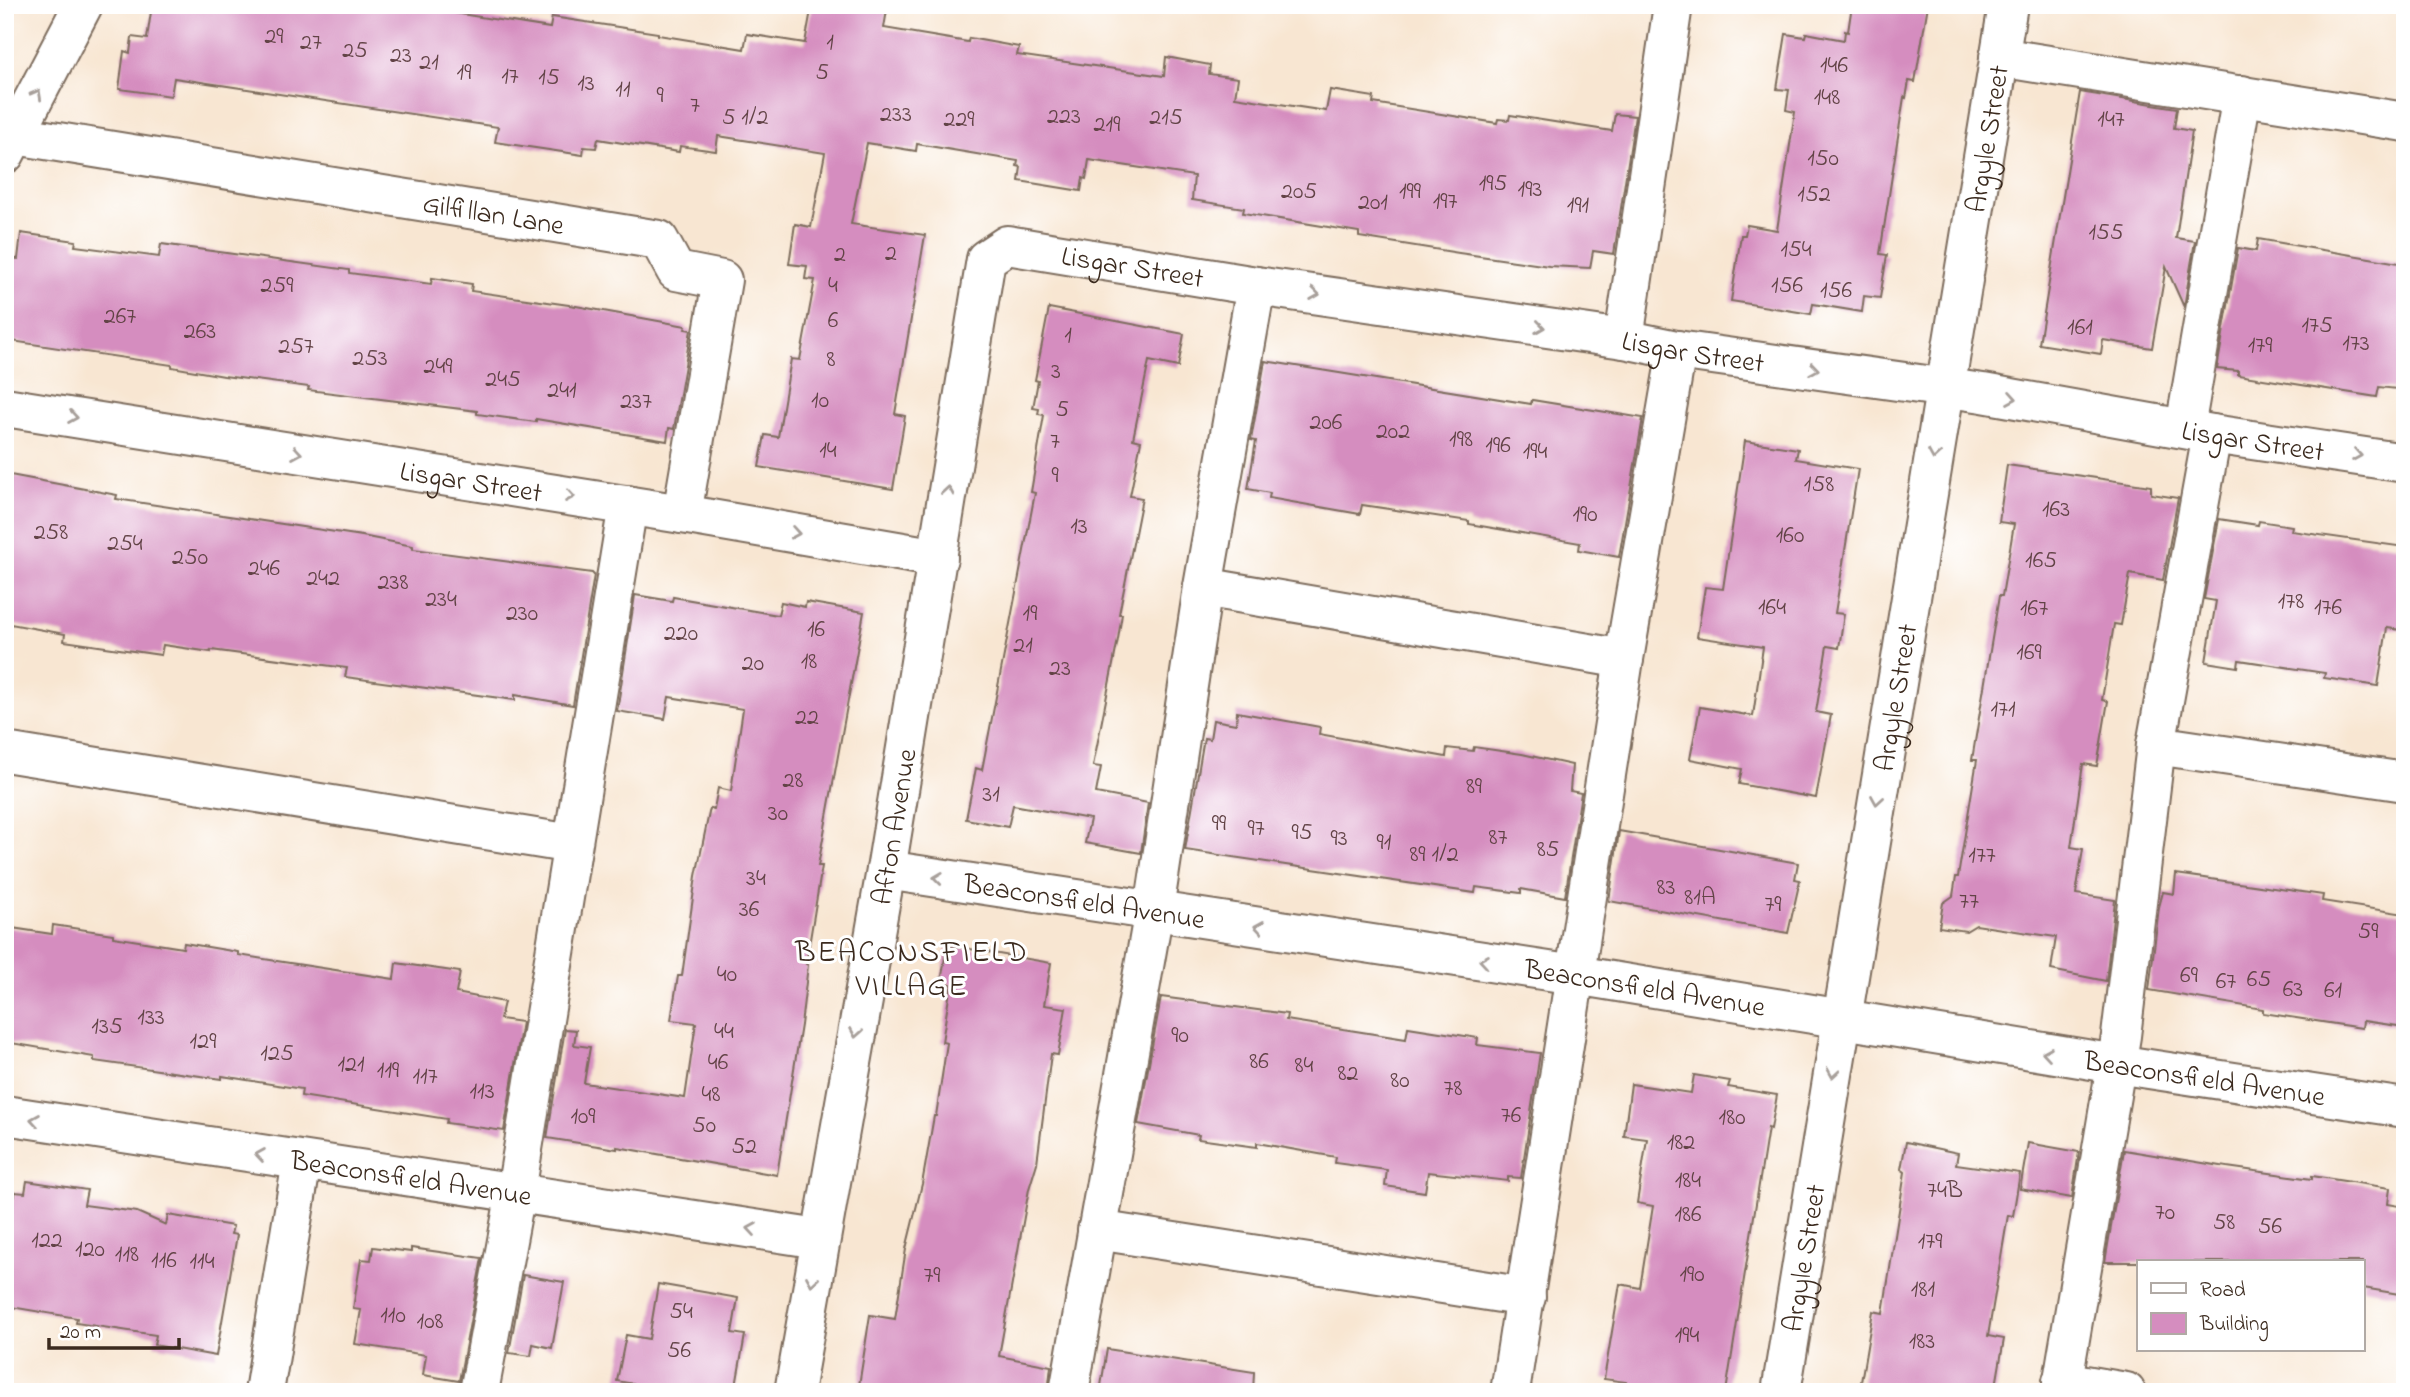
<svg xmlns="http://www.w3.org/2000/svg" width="2410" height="1397" font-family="'Indie Flower',sans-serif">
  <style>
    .building { fill: #d58dbf }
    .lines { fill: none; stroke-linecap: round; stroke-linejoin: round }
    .minor-casing { stroke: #7d6c5d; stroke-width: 42 }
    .minor { stroke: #fff; stroke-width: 38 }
    .oneway { stroke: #a79f9a }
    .labels { text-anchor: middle; stroke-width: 6; stroke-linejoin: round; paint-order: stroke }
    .number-label { font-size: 24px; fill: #624346 }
    .street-label { font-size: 28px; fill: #3b2a1e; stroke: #fff }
    .neighbourhood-label { font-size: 30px; letter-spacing: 2px; fill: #3b2a1e; stroke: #fff }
  </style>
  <rect width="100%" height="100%" fill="#fff"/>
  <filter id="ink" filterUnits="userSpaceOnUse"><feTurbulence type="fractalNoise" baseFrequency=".0143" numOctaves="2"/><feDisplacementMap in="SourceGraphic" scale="14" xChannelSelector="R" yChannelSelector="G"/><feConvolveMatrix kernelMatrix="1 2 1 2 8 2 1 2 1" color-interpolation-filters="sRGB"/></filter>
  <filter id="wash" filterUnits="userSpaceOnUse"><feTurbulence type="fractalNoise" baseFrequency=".00686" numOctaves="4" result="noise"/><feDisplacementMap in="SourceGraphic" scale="28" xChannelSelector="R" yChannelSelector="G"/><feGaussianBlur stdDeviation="1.57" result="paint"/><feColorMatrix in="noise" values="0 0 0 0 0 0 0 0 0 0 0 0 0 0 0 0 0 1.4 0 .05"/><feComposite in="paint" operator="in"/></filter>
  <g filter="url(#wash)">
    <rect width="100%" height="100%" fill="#f8e6d2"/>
    <g id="blocks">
      <path class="building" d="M152,5H404L550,28L552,17L658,33V35L744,49L747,34L805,43L812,5H861L887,10L884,28L968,42L969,38L1019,47L1017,55L1164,76L1166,57L1210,65L1209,74L1238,78L1235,97L1326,111L1330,90L1374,97L1373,103L1497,123L1498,119L1509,120L1510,115L1612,131L1615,114L1635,116L1614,254L1593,251L1590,268L1549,266L1459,253L1359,237V232L1243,213L1244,208L1192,200L1194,176L1089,160L1086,179L1083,178L1081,191L1019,181L1021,167L1017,166L1018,161L917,144L916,151L867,143L851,224L925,235L895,414L905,416L893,489L759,467L765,435L778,437L791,359L800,360L815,280L805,279L807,266L789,264L795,224L811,227L825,153L718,136L716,151L680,146L679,152L598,139L596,148L584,147L583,155L495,142L498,127L174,78L171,96L119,89L124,51L130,53L132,37L147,39Z
        M1852,5H1928L1915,82L1909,81L1906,98L1904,97L1880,254L1887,255L1880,298L1864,296L1862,312L1813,304L1811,314L1731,301L1741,235H1745L1747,225L1777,230L1795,112L1786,110L1789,90L1777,89L1786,34L1805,37L1806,33L1844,40L1845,31L1848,32Z
        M2080,92L2177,108L2174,128L2192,131L2176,238L2195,241L2184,307L2166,267L2152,348L2103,340L2101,354L2039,344Z
        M21,233L76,241L75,246L159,257L161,244L349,270V273L431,284L432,278L472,284L471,291L576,306L686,326L685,329L691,330L674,429L669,428L667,441L536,419V422L477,414V411L308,390L309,387L224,376L172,367V365L5,340V258L18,259Z
        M2258,239L2405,264V337L2397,389L2379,387L2377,397L2238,375V371L2217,369L2238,248L2256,251Z
        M1049,308L1184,334L1178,367L1149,361L1133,439L1141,441L1130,496L1142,498L1119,614H1122L1118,639L1093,766L1101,767L1096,793L1148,803L1141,853L1085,843L1090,819L1013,805L1008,827L966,819L976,768L982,770L1035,493L1031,492L1044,415L1038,414L1039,409L1033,408L1038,381L1035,380Z
        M1265,361L1531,404L1532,400L1643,418L1619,557L1579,550L1580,543L1469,524V521L1362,505L1360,514L1269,498L1270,493L1248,489L1256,441L1251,440Z
        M1745,441L1798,449L1796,459L1858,469L1835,613L1844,614L1839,648L1827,646L1816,712L1831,715L1816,798L1739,784L1742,769L1690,759L1700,707L1753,716L1763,647L1697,637L1705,587L1723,589Z
        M2007,465L2151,486V494L2178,498L2163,580L2130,574L2121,625L2114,624L2102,700L2108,701L2097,766L2083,764L2071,847L2083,849L2076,894L2115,900L2106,981L2051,970L2056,937L1976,925L1966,931L1939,927L1943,903L1953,896L1956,877H1958L1977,760H1972L1999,596H2002L2014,524L1999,522Z
        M5,474L117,495L116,499L362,536L413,546V549L592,573L594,575L573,705L515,695V700L345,677L347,668L211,650V652L163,645L161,655L64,641L65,634L5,623Z
        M2219,519L2258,525L2259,521L2292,526L2291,531L2405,547V603L2401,630L2387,628L2378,686L2324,678L2325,673L2239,660L2238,667L2206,662L2216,601L2204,599Z
        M635,595L672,601L673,597L778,615L781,602L805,607L806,602L864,612L818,866H822L806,964L808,965L801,1025L777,1175L617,1147V1149L547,1138L565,1029L576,1030L574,1045L590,1047L584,1083L685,1098L696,1023L671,1020L678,976H682L696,876L710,808L714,809L718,788L731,791L743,709L669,697L665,719L617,711Z
        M1237,712L1320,727L1319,734L1446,757L1447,748L1473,751L1474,747L1522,754L1572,765L1570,791L1581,793L1565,897L1521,889V893L1476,887L1475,893L1185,850L1204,738L1210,739L1213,720L1236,724Z
        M1619,831L1798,863L1795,879L1800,880L1788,933L1609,901Z
        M2176,874L2323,895L2322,901L2405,914V1027L2363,1021L2362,1028L2263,1013V1009L2149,990L2159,907L2163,892L2174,894Z
        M53,925L113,934V937L183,948L184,943L238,952V955L394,979L396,963L460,972L456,993L504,1002L500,1019L522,1022L504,1131L446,1123L447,1119L301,1096L302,1089L222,1076V1079L94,1061V1057L5,1042V927L52,934Z
        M947,945L1051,963L1044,1005L1066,1008L1058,1055L1051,1054L1037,1163L1029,1189L999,1356L1051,1366L1048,1392H858L870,1315L895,1319L906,1249L922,1184L934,1116H936L947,1043L942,1042L951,984L941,982Z
        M1161,997L1287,1014L1286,1020L1406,1039L1408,1027L1478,1038L1477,1045L1540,1053L1521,1178L1508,1177V1181L1428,1172L1425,1192L1385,1186L1387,1170L1335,1163L1336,1157L1257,1143V1147L1198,1139L1199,1135L1138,1124Z
        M1694,1075L1730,1081L1728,1087L1777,1095L1771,1129L1768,1128L1726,1392H1625L1626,1382L1604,1379L1620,1284L1640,1288L1653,1206L1637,1203L1647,1139L1624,1136L1631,1084L1691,1093Z
        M1906,1142L1958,1153L1956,1164L2020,1173L2013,1216L2008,1215L1988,1336L2004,1339L1995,1392H1887L1860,1388L1873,1311L1883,1313L1905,1172L1901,1169Z
        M2028,1143L2079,1152L2072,1198L2020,1189Z
        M2124,1150L2227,1167L2312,1179V1176L2390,1188L2388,1204L2405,1207V1295L2363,1288V1262H2105Z
        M27,1181L87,1190L84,1205L137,1212L166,1225L168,1215L233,1226L231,1234L237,1235L216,1356L154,1345L156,1335L76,1323L77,1318L5,1306V1241L11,1205L15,1192L25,1193Z
        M373,1247L411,1252V1248L482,1258L459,1381L423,1375L426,1355L355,1344L361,1310L353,1309L361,1259L371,1260Z
        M523,1275L564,1282L552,1348L533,1344L531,1356L509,1353Z
        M658,1284L738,1298L732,1333L745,1335L735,1392H678L617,1381L626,1335L649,1339Z
        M1107,1349L1254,1372L1253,1392H1100Z"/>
    </g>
  </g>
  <g filter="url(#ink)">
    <use href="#blocks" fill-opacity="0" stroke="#7d6c5d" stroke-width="2"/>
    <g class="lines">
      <g class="minor-casing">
        <g id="minor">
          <path d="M1999,57L2405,122"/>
          <path id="s1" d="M15,135L659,240L676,271L722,280L682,514"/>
          <path d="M5,154L83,5"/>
          <path d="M1624,339L1673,5"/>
          <path id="s2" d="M5,407L682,514L938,558"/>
          <path d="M2185,428L2242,95"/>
          <path d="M1203,587L1624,659"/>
          <path d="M2156,745L2405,782"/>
          <path d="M5,752L572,844"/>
          <path id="s3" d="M886,870L1575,975L2116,1064L2405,1108"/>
          <path id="s4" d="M5,1115L819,1239"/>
          <path d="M1097,1230L1526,1297"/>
          <path d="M2062,1381L2126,1392"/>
          <path d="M264,1392L302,1161"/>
          <path d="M479,1392L516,1192L628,505"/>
          <path id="s5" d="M794,1392L886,870L986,259L1007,245L1256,286L1624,339L1677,350L1983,393L2212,434L2405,463"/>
          <path d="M1069,1392L1154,910L1203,587L1256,286"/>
          <path d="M1510,1392L1624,659L1677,350"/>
          <path id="s6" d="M1781,1392L2008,5"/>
          <path d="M2061,1392L2121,1036L2156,745L2212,434"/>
        </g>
      </g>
      <use href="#minor" class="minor"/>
    </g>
    <defs><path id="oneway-chevron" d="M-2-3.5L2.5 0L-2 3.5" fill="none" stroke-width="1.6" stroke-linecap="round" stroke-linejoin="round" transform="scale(1.75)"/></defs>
    <g class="oneway">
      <use href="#oneway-chevron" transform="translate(37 94) rotate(-61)"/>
      <use href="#oneway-chevron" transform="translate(1315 294) rotate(8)"/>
      <use href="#oneway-chevron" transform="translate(1540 327) rotate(8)"/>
      <use href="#oneway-chevron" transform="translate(1814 369) rotate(8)"/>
      <use href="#oneway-chevron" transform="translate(2012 398) rotate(10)"/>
      <use href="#oneway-chevron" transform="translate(73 417) rotate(9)"/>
      <use href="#oneway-chevron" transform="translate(297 453) rotate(9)"/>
      <use href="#oneway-chevron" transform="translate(1934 455) rotate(99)"/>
      <use href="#oneway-chevron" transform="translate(2357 455) rotate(9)"/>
      <use href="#oneway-chevron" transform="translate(948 491) rotate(-81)"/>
      <use href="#oneway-chevron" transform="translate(570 496) rotate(9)"/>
      <use href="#oneway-chevron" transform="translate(795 533) rotate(10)"/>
      <use href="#oneway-chevron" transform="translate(1877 800) rotate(99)"/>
      <use href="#oneway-chevron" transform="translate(938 878) rotate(-173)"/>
      <use href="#oneway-chevron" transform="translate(1259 927) rotate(-171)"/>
      <use href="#oneway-chevron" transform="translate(1484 961) rotate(-171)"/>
      <use href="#oneway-chevron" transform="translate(856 1033) rotate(100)"/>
      <use href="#oneway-chevron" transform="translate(2047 1053) rotate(-171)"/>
      <use href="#oneway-chevron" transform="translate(1833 1073) rotate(99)"/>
      <use href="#oneway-chevron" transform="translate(35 1120) rotate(-171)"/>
      <use href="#oneway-chevron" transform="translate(260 1155) rotate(-171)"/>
      <use href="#oneway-chevron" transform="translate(752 1229) rotate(-171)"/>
      <use href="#oneway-chevron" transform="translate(812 1281) rotate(99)"/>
    </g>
  </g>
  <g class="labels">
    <g class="number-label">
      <text x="274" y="43">29</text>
      <text x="311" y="49">27</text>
      <text x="830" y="49">1</text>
      <text x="355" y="57">25</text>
      <text x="401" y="62">23</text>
      <text x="429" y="69">21</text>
      <text x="1834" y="72">146</text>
      <text x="464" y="79">19</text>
      <text x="822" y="79">5</text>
      <text x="510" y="83">17</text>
      <text x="549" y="84">15</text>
      <text x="586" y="90">13</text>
      <text x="623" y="96">11</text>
      <text x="660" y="102">9</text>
      <text x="1827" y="104">148</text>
      <text x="695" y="112">7</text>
      <text x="896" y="121">233</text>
      <text x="1064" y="123">223</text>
      <text x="745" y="124">5 1/2</text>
      <text x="1166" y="124">215</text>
      <text x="959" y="126">229</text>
      <text x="2111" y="126">147</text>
      <text x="1107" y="131">219</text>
      <text x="1823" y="165">150</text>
      <text x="1493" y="190">195</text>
      <text x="1530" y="196">193</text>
      <text x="1299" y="198">205</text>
      <text x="1410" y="198">199</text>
      <text x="1814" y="201">152</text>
      <text x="1445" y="208">197</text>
      <text x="1373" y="209">201</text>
      <text x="1578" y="212">191</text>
      <text x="2106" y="239">155</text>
      <text x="1796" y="256">154</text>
      <text x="891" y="260">2</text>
      <text x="840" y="261">2</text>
      <text x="277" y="292">259</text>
      <text x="833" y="292">4</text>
      <text x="1787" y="292">156</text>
      <text x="1836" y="297">156</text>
      <text x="120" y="323">267</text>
      <text x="833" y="327">6</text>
      <text x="2317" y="332">175</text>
      <text x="2080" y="334">161</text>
      <text x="200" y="338">263</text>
      <text x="1068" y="342">1</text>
      <text x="2356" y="350">173</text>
      <text x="2260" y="352">179</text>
      <text x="296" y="353">257</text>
      <text x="370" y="365">253</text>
      <text x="831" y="366">8</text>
      <text x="438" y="373">249</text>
      <text x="1056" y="378">3</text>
      <text x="503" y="386">245</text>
      <text x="562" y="397">241</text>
      <text x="820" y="407">10</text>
      <text x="636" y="408">237</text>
      <text x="1062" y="416">5</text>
      <text x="1326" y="429">206</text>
      <text x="1393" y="438">202</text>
      <text x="1461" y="446">198</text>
      <text x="1055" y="448">7</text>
      <text x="1498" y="452">196</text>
      <text x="828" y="457">14</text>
      <text x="1535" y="458">194</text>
      <text x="1055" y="482">9</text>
      <text x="1819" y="491">158</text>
      <text x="2056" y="516">163</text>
      <text x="1585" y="521">190</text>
      <text x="1079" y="533">13</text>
      <text x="51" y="539">258</text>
      <text x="1790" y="542">160</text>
      <text x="125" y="550">254</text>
      <text x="190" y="564">250</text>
      <text x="2041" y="567">165</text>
      <text x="264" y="575">246</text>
      <text x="323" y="585">242</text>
      <text x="393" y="589">238</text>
      <text x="441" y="606">234</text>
      <text x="2291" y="608">178</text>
      <text x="1772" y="614">164</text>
      <text x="2328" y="614">176</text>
      <text x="2034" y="615">167</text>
      <text x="522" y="620">230</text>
      <text x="1030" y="620">19</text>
      <text x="816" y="636">16</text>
      <text x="681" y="640">220</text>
      <text x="1023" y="652">21</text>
      <text x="2029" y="659">169</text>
      <text x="809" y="668">18</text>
      <text x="753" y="670">20</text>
      <text x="1060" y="675">23</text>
      <text x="2003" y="716">171</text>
      <text x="807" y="724">22</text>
      <text x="793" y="787">28</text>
      <text x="1474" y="793">89</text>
      <text x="991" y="801">31</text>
      <text x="778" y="820">30</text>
      <text x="1219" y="830">99</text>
      <text x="1256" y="835">97</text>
      <text x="1302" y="839">95</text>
      <text x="1498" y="844">87</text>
      <text x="1339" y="845">93</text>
      <text x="1384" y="849">91</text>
      <text x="1548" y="856">85</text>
      <text x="1434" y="861">89 1/2</text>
      <text x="1982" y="862">177</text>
      <text x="756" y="885">34</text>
      <text x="1666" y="894">83</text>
      <text x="1700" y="904">81A</text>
      <text x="1969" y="908">77</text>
      <text x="1773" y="911">79</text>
      <text x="749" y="916">36</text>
      <text x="2368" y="938">59</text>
      <text x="727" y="981">40</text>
      <text x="2189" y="982">69</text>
      <text x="2259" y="986">65</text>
      <text x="2226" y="988">67</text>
      <text x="2293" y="996">63</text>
      <text x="2333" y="997">61</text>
      <text x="151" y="1024">133</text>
      <text x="107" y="1033">135</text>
      <text x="724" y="1038">44</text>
      <text x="1180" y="1042">90</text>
      <text x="203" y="1048">129</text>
      <text x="277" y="1060">125</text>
      <text x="1259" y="1068">86</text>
      <text x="718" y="1069">46</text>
      <text x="351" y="1071">121</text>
      <text x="1304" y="1072">84</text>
      <text x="388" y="1077">119</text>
      <text x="1348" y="1080">82</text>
      <text x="425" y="1083">117</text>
      <text x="1400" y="1087">80</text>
      <text x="1453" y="1095">78</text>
      <text x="482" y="1098">113</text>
      <text x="711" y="1101">48</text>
      <text x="1511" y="1122">76</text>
      <text x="583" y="1123">109</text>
      <text x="1732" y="1124">180</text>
      <text x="704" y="1132">50</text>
      <text x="1681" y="1149">182</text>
      <text x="744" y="1153">52</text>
      <text x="1688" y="1187">184</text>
      <text x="1945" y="1197">74B</text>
      <text x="2165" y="1219">70</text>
      <text x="1688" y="1221">186</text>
      <text x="2224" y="1229">58</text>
      <text x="2270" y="1233">56</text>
      <text x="47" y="1247">122</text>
      <text x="1930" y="1248">179</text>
      <text x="90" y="1256">120</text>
      <text x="127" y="1261">118</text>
      <text x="164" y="1267">116</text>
      <text x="202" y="1268">114</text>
      <text x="1692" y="1281">190</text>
      <text x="932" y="1282">79</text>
      <text x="1923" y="1296">181</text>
      <text x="681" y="1318">54</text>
      <text x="393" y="1322">110</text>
      <text x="430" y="1328">108</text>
      <text x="1687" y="1342">194</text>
      <text x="1922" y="1348">183</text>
      <text x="679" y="1357">56</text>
    </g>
    <g class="street-label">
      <text dy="10" stroke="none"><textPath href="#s6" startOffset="1270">Argyle Street</textPath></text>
      <text dy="10" stroke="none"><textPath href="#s1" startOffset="485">Gilfillan Lane</textPath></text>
      <text dy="10" stroke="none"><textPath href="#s5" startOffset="1302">Lisgar Street</textPath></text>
      <text dy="10" stroke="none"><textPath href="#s5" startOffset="1869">Lisgar Street</textPath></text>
      <text dy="10" stroke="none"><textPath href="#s5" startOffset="2436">Lisgar Street</textPath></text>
      <text dy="10" stroke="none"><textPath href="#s2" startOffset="472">Lisgar Street</textPath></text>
      <text dy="10" stroke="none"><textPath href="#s6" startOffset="704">Argyle Street</textPath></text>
      <text dy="10" stroke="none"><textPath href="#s5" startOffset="574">Afton Avenue</textPath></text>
      <text dy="10" stroke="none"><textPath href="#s3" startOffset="201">Beaconsfield Avenue</textPath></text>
      <text dy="10" stroke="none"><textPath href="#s3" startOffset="768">Beaconsfield Avenue</textPath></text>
      <text dy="10" stroke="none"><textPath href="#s3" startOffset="1335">Beaconsfield Avenue</textPath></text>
      <text dy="10" stroke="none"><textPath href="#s4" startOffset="411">Beaconsfield Avenue</textPath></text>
      <text dy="10" stroke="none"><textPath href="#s6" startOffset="136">Argyle Street</textPath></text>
    </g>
    <g class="neighbourhood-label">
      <text x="912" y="961">BEACONSFIELD<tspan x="912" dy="34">VILLAGE</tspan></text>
    </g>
  </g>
  <rect width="2410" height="1397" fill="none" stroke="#fff" stroke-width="28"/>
  <rect x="2137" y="1260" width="228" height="91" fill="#ffffff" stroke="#b1aaa5" stroke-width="2"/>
  <rect x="2151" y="1283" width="35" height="10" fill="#ffffff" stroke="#b1aaa5" stroke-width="2"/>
  <text x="2200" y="1296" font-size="21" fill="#3b2a1e">Road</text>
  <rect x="2151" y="1313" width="35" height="21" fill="#d58dbf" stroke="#b1aaa5" stroke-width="2"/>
  <text x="2200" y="1330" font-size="21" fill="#3b2a1e">Building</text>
  <path d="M49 1338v10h130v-10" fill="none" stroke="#3b2a1e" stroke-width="3.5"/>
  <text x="60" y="1338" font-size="21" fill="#3b2a1e" stroke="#ffffff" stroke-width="5" paint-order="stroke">20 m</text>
</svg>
